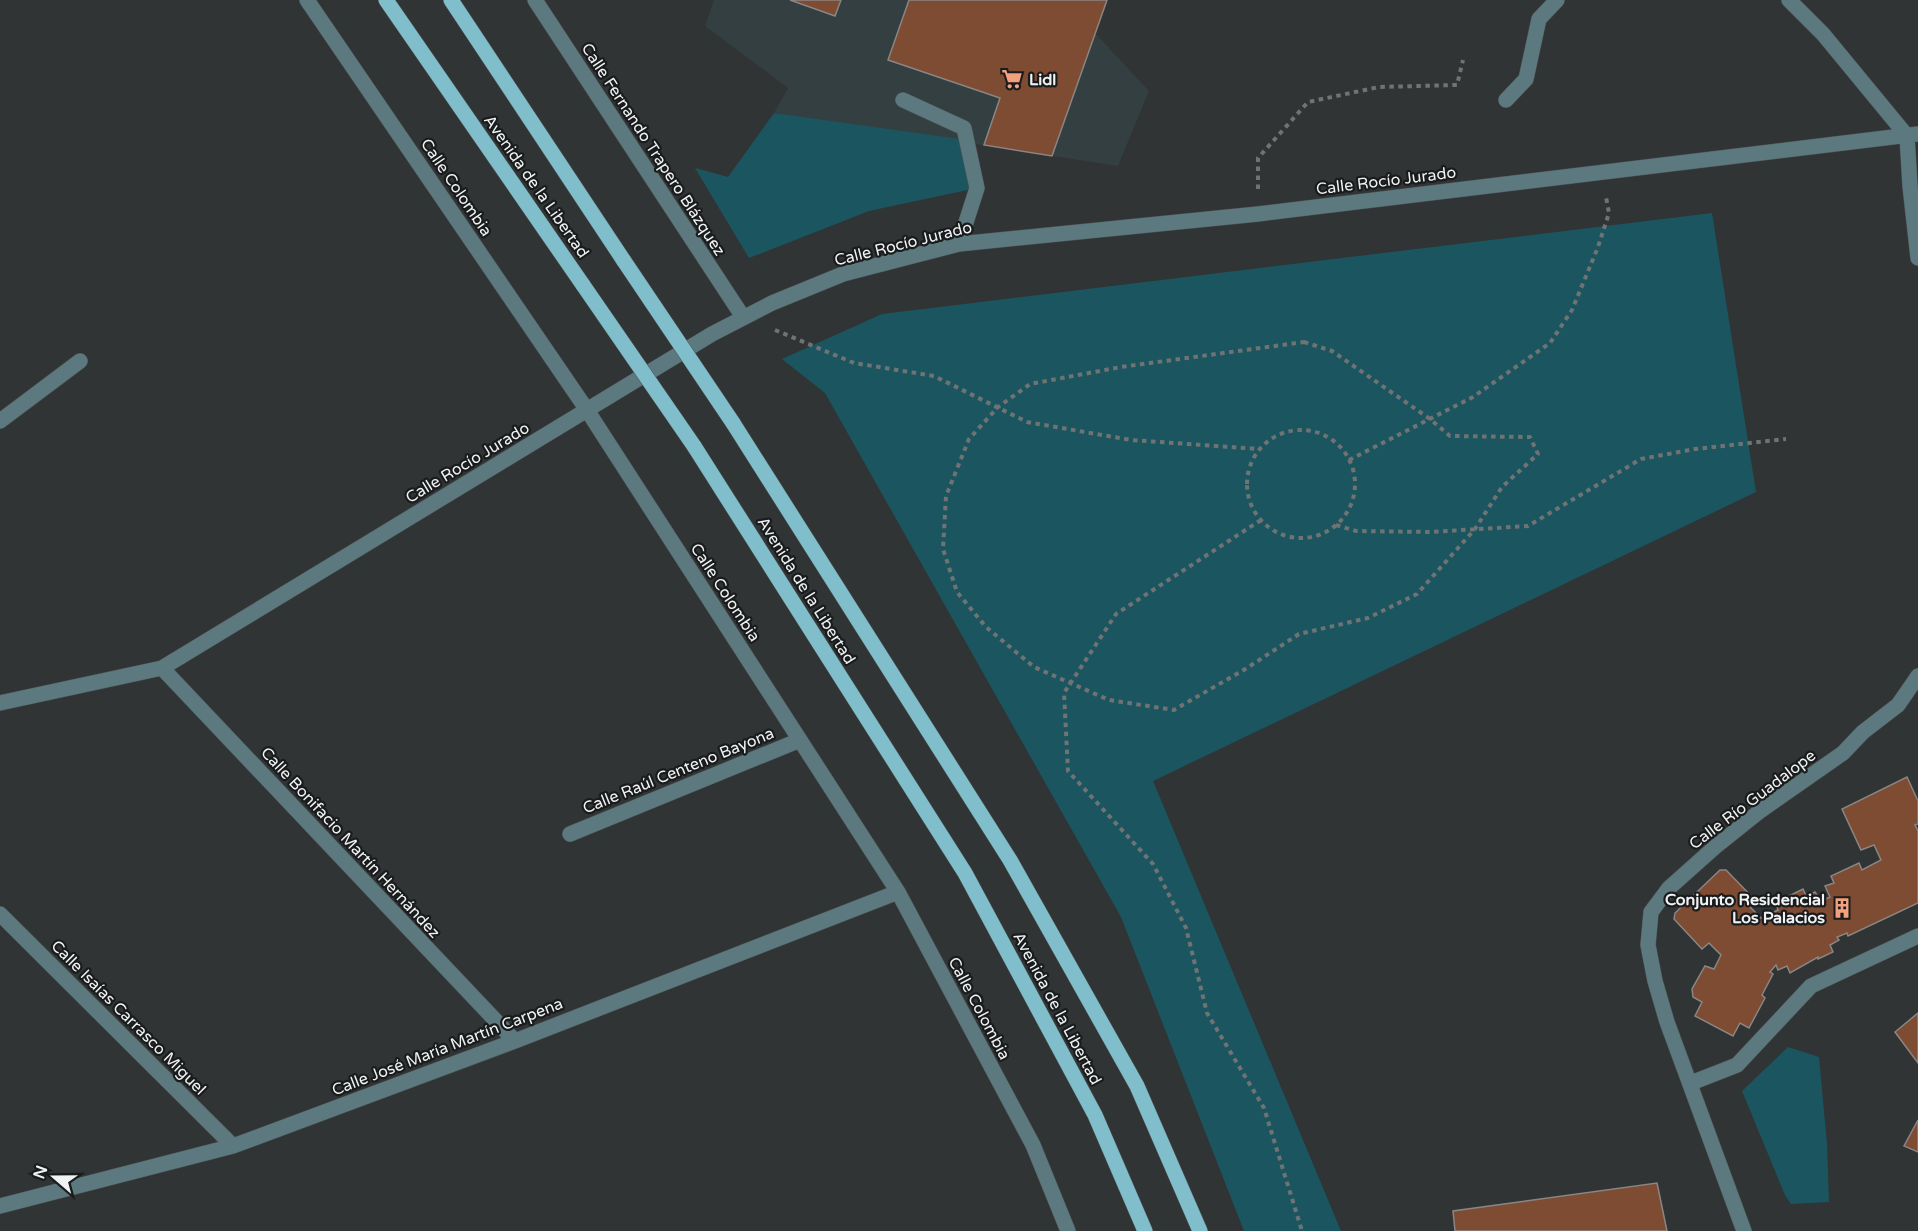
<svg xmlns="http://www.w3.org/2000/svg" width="1918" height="1231" font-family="'Varela Round',sans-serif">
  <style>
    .built { fill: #333f41 }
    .green { fill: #1b5660 }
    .building { fill: #7e4b33; stroke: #8a8684; stroke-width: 1.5 }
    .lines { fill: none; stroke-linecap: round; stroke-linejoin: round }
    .minor-casing { stroke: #4f5354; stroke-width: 16 }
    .major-casing { stroke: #4f5354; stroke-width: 16 }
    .path { stroke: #6f7374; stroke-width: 4; stroke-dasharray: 4.5 4.5; stroke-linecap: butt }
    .minor { stroke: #5b797f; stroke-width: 15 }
    .major { stroke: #7fbeca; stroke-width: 15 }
    .major-bridge-casing { stroke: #4f5354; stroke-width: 16; stroke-linecap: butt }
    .major-bridge { stroke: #7fbeca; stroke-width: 15 }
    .labels { text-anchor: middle; stroke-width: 4.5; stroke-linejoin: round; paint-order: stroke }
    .poi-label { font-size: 16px; font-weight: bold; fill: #f0f3f4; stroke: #1a1b1c; text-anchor: start }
    .street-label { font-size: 16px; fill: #f0f3f4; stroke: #1a1b1c }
  </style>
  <rect width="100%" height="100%" fill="#303435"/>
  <path class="built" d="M714,0H1107L1095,33L1149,91L1118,166L774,113L788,88L705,26Z"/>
  <path class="green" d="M774,113L967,140L977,188L869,211L749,258L695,168L728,177Z
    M1712,213L1756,492L1153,781L1341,1231H1244L1121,917L825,393L782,359L882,314Z
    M1788,1047L1819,1057L1827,1144L1829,1202L1791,1204L1785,1195L1742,1091Z"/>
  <path class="building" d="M790,0H841L835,16Z
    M909,0H1107L1052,156L984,145L1000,98L888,60Z
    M1907,777L1918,801V824L1915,825L1918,831V903L1848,936L1847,933L1837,937L1839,940L1830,945L1833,952L1818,959V957L1790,973L1787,966L1778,970L1776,965L1770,972L1773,974L1762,995L1765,998L1749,1028L1740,1023L1733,1036L1695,1016L1702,1002L1693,997L1692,989L1705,966L1714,969L1721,955L1709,943L1702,949L1674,919L1675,913L1720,870H1726L1755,900L1749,906L1761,918L1778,910L1776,904L1790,899L1789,896L1803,889L1806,896L1815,892L1821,901L1830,897L1825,886L1834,883L1831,876L1859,863L1862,870L1881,860L1874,845L1861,850L1842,809Z
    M1918,1013V1063L1895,1032Z
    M1918,1120V1152L1904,1146Z
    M1657,1183L1667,1231H1455L1453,1211Z"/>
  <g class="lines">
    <g class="minor-casing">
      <path id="minor" d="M307,0L587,410L898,892L1033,1145L1068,1231
        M535,0L743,317
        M1789,0L1823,34L1907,136L1910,186L1918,258
        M903,100L964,128L977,188L959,244
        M1506,100L1526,79L1539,19L1557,0
        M0,421L80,361
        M162,668L515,1041
        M0,703L162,668L712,334L772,303L843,274L959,244L1258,214L1918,134
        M570,834L800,740
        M0,914L233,1146
        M1691,1083L1737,1065L1811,986L1918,936
        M0,1206L233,1146L515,1041L898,892
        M1744,1231L1667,1022L1655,981L1648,945L1651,912L1669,888L1715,847L1760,811L1843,753L1863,732L1898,705L1918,676"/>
    </g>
    <g class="major-casing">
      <path id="major" d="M386,0L583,285
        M451,0L624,261
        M733,423L1010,860L1137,1086L1200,1231
        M694,446L965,873L1095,1115L1145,1231"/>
    </g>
    <path class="path" d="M1258,189V158L1308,102L1379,87L1457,85L1463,60
      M775,330L854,363L934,376L1027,422L1131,440L1259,449
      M1304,342L1332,351L1430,419L1450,436L1530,437L1538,454L1502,487L1475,529L1417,594L1368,618L1299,634L1247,668L1174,710L1109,700L1034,667L986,627L957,592L943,549L946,496L969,439L998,407L1030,384L1121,367Z
      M1247 484a54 54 0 1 1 108 0a54 54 0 1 1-108 0Z
      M1349,460L1473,397L1550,343L1572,310L1598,247L1609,213L1606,197
      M1261,520L1116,614L1064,693L1068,771L1153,864L1186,928L1207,1013L1264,1108L1302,1231
      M1336,525L1356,531L1430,532L1528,526L1641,459L1695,449L1786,439"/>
    <use href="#minor" class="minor"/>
    <use href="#major" class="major"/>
    <g class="major-bridge-casing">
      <path id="major-bridge" d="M624,261L733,423
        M583,285L694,446"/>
    </g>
    <use href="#major-bridge" class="major-bridge"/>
  </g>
  <defs>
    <g id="supermarket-bare" transform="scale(1.62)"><path d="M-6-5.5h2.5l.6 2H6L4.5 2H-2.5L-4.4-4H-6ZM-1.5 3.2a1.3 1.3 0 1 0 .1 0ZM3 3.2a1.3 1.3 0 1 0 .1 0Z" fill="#f1a17d" stroke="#1a1b1c" stroke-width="2.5" paint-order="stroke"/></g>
    <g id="building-bare" transform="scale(1.62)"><path d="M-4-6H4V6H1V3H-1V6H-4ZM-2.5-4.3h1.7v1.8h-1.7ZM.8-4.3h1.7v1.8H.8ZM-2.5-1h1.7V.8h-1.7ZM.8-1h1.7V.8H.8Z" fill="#f1a17d" stroke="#1a1b1c" stroke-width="2.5" paint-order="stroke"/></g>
  </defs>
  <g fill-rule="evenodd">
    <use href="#supermarket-bare" x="1012" y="79"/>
    <use href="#building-bare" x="1842" y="908"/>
  </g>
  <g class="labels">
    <g class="poi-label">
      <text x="1029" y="85">Lidl</text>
      <text x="1825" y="905" text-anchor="end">Conjunto Residencial<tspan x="1825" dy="18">Los Palacios</tspan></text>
    </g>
    <g class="street-label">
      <text transform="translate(654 149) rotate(57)" y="6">Calle Fernando Trapero Blázquez</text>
      <text transform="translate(1386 180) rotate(-7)" y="6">Calle Rocío Jurado</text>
      <text transform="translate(537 186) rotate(55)" y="6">Avenida de la Libertad</text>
      <text transform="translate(457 187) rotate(56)" y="6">Calle Colombia</text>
      <text transform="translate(903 243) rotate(-14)" y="6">Calle Rocío Jurado</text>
      <text transform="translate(467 462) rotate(-31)" y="6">Calle Rocío Jurado</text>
      <text transform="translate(807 590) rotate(58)" y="6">Avenida de la Libertad</text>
      <text transform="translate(726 592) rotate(57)" y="6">Calle Colombia</text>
      <text transform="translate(678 770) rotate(-22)" y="6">Calle Raúl Centeno Bayona</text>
      <text transform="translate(1752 799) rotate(-37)" y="6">Calle Río Guadalope</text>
      <text transform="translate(351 842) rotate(47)" y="6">Calle Bonifacio Martín Hernández</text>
      <text transform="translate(980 1008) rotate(62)" y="6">Calle Colombia</text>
      <text transform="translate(1058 1008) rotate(62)" y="6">Avenida de la Libertad</text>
      <text transform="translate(129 1017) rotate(45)" y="6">Calle Isaías Carrasco Miguel</text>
      <text transform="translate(447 1046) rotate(-21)" y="6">Calle José María Martín Carpena</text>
    </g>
  </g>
  <g transform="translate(54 1177) rotate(290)" stroke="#1a1b1c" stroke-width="4.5" paint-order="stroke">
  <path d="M0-4.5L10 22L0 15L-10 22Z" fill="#f0f3f4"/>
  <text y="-9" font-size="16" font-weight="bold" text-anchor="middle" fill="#f0f3f4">N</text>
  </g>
</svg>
